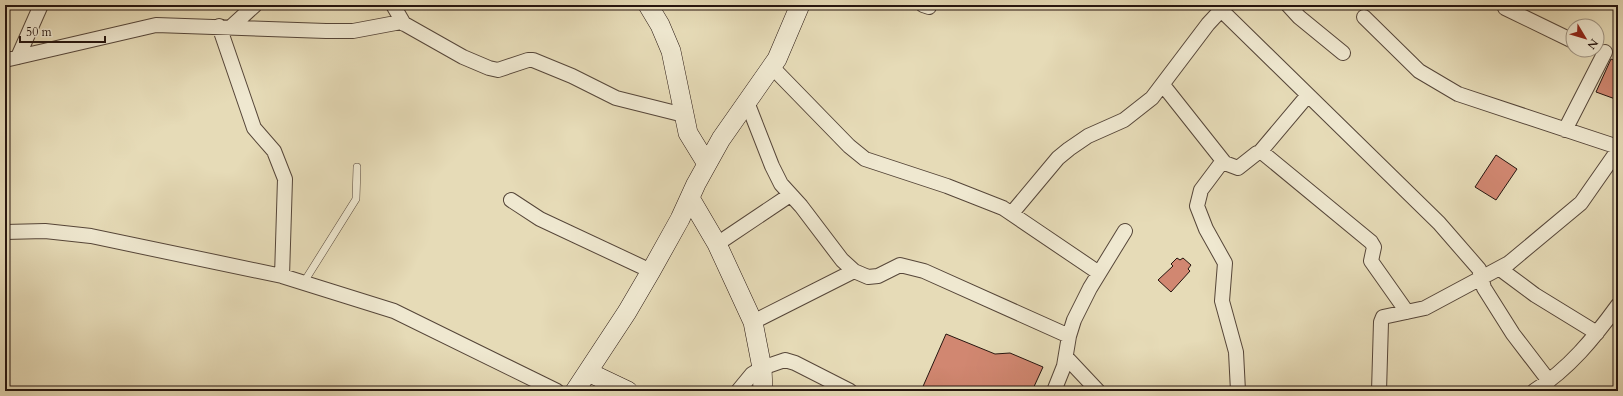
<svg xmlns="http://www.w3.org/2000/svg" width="1623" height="396" font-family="Cardo,serif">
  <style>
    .building { fill: #d18771; stroke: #26150f }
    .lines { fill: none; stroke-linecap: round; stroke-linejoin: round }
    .lane-casing { stroke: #564639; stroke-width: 8 }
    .street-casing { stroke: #564639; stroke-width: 16 }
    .secondary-casing { stroke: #26150f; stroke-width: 20 }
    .lane { stroke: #efe8d0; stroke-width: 7 }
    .street { stroke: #efe8d0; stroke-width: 14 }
    .secondary { stroke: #efe8d0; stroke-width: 19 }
  </style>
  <rect width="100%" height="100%" fill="#e6dbb7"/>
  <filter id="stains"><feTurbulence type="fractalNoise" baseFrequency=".005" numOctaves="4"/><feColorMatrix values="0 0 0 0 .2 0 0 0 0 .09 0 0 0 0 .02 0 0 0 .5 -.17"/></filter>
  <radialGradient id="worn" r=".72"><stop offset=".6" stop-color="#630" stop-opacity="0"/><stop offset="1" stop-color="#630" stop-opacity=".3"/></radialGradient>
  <path class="building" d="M1611,59L1618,62V100L1596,92Z
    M1496,155L1517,169L1496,200L1475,187Z
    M1177,258L1180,260L1183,258L1191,265L1188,269L1190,271L1171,292L1158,280L1173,266L1171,264Z
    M946,334L995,354L1010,353L1043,367L1032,391H921Z"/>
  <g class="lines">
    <g class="lane-casing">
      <path id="lane" d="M304,282L356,199L357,167"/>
    </g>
    <g class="street-casing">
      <path id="street" d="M393,5L404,24
        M923,5L929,7
        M1216,5L1439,223L1479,269L1484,288L1513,334L1549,381
        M1288,5L1299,17L1343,53
        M1505,8L1573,41
        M1364,17L1419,71L1458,94L1618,147
        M219,26L254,128L274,151L285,179L282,276
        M231,27L255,5
        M18,57L41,5
        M5,60L156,25L326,31H353L401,22L463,57L489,68L498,70L528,60H533L572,76L616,98L684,115
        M772,67L849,146L865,159L947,186L1003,208L1099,273
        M1163,85L1224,162
        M747,102L772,166L781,184L801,206L842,260L854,271L868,277L878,276L900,265L924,271L1069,336
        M1565,130L1605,52
        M1260,152L1308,95
        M511,200L540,219L651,271
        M1012,213L1058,158L1069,149L1088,136L1124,120L1152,98L1208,24L1221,10
        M5,232L45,231L91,236L282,276L394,311L557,391
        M717,244L790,195
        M1500,269L1535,295L1597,333
        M753,322L854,271
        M1066,357L1098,391
        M738,391L752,374L762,368L785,360L795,363L850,391
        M1054,391L1064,366L1069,336L1074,320L1090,288L1125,231
        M1238,391L1236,352L1222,301L1225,263L1206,229L1197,206L1201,190L1222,162L1238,168L1257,153H1263L1371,242L1374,247L1371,261L1407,312
        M1379,391L1381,322L1383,317L1425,308L1509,263L1581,203L1618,150
        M1534,391C1569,369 1594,338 1618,305"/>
    </g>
    <g class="secondary-casing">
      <path id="secondary" d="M648,5L660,25L671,51L688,133L707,164
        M690,198L717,244L753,322L762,368L763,391
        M588,372L628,391
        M575,391L627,312L651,271L680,219L696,184L721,139L777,59L800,5"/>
    </g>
    <use href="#lane" class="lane"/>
    <use href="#street" class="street"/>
    <use href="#secondary" class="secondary"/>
  </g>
  <rect width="1623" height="396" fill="none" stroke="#e6dbb7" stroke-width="20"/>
  <rect x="6" y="6" width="1611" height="384" fill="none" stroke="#26150f" stroke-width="2"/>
  <rect x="10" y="10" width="1603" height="376" fill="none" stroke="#26150f"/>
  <g transform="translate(1585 38) rotate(128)"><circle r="19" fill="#efe8d0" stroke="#9f9483"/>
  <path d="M0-3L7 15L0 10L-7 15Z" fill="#8f2418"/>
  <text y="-6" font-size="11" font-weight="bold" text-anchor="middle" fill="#26150f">N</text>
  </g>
  <path d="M20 36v6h85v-6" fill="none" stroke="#26150f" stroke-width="2"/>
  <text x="26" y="36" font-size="12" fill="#26150f" stroke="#efe8d0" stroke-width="3" paint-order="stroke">50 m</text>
  <rect width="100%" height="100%" filter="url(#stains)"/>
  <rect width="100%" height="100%" fill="url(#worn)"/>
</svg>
